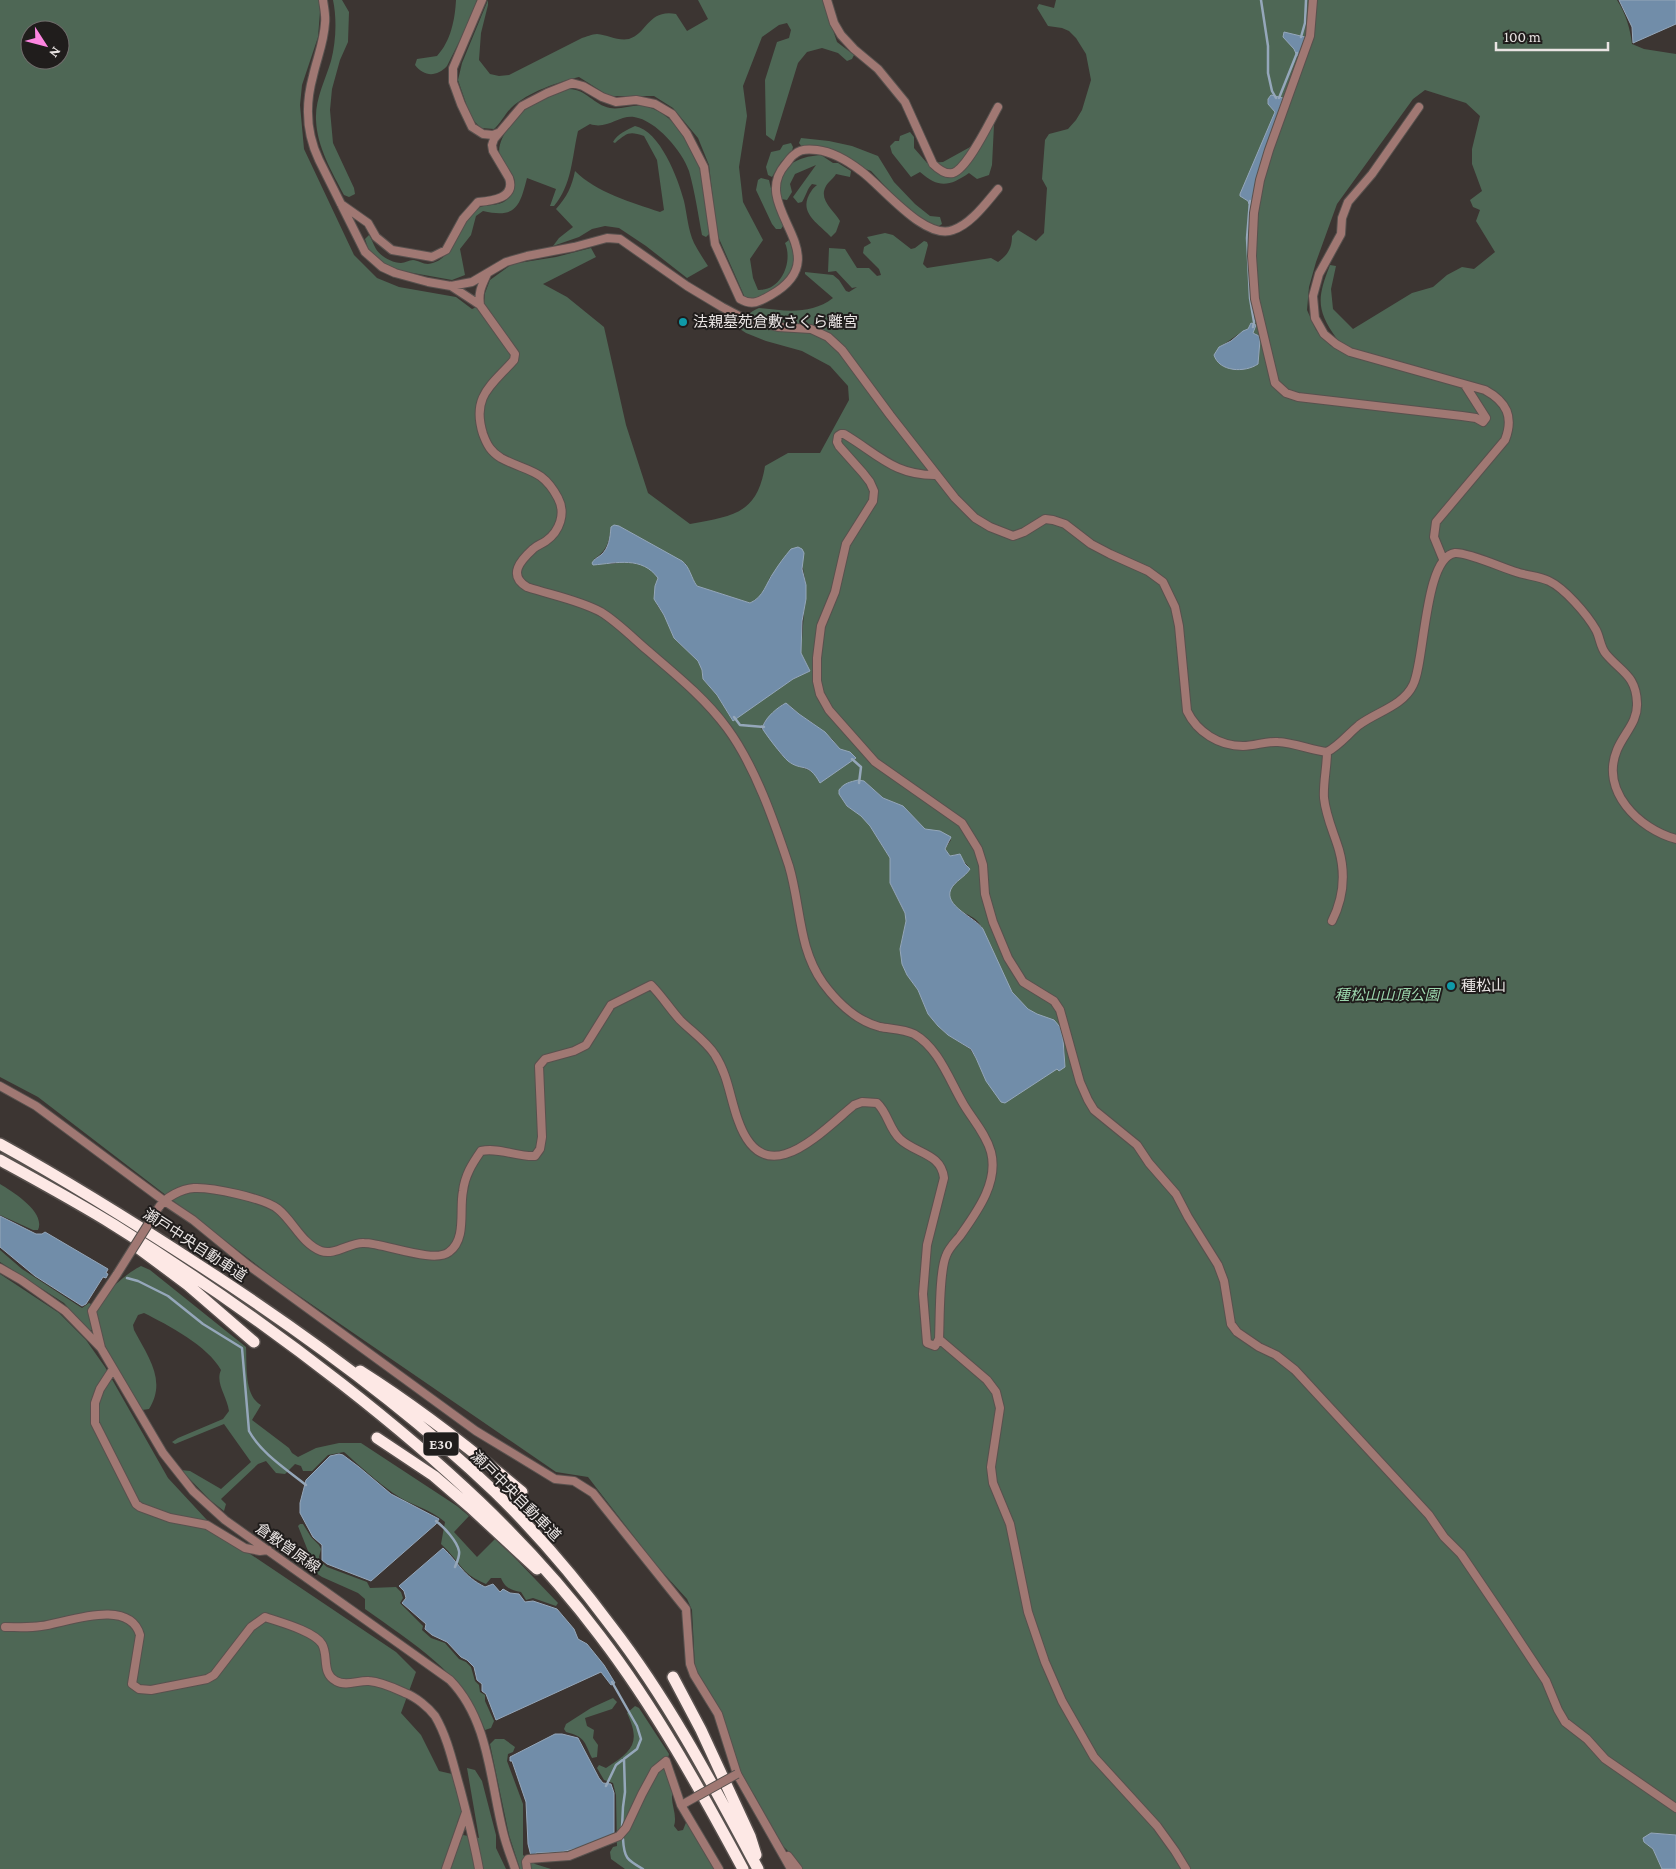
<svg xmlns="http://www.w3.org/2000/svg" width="1676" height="1869" font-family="'Crimson Pro','Noto Sans JP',serif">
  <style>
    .green { fill: #4e6755; fill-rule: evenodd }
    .water { fill: #718da9; stroke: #95a7ba }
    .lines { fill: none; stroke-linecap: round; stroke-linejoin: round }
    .stream { stroke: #95a7ba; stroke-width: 2.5 }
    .minor-casing { stroke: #58514e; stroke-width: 10 }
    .highway-casing { stroke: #58514e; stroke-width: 14 }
    .minor { stroke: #a07873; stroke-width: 8 }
    .highway { stroke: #fde8e5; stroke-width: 11 }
    .minor-bridge-casing { stroke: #58514e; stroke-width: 10; stroke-linecap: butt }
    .minor-bridge { stroke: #a07873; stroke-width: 8 }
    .culture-dot { fill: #0f9aa8; stroke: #201d1c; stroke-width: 2 }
    .labels { text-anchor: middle; stroke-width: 4; stroke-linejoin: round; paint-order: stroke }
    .shield { fill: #201d1c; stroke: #ada8a7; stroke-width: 1 }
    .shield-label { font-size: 14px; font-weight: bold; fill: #e9e4e3 }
    .poi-label { font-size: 15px; fill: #e9e4e3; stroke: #201d1c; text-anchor: start }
    .park-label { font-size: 15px; font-style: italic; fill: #9cd6ad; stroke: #201d1c }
    .street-label { font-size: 15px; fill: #e9e4e3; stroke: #201d1c }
  </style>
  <rect width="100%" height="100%" fill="#3c3532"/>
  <path class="green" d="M0,0H319L320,12L318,37L302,85L300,105L304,149L354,255L377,278L399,287L456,297L472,309L484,304L485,293L490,280L512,264L556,257L591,248L596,257L543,284L567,297L604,327L626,425L648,493L690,524C732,516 757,515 765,466L788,453H820L849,400L848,386L830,366L802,351L766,341L746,333L740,329C742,320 750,311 759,308C785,311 811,315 833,298L805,274V272L833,275L839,280L846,291L849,292L857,287L852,288L836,271L828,272L829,248L845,249L857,268H869L877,276L881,275L879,269L863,253L864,247L871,243L867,237L885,233L893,235L911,249L915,248L924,241L927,242L928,245L923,264L927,268L991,258L998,262C1008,255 1012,248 1012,236L1018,230L1036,241L1044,233L1047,188L1042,179L1045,140L1049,134L1068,129L1076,120L1082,110L1091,80L1086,54L1076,38L1069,31L1062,28L1048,26L1037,8L1039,4L1054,8L1056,0H1617C1626,14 1630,28 1632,44L1644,49L1676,54V1835L1651,1833L1644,1842L1653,1849L1662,1869H802L792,1855L778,1841L755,1796L743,1778L717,1704L695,1668L692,1610L687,1599L656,1565L588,1477L556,1472L279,1282L38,1097L0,1077ZM30,30H60V60H30ZM1425,90L1466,103L1480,116L1472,149V164L1482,191L1470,200L1473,207L1480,210L1476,221L1495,252L1474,269L1462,267L1447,275L1433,287L1412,293L1353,329L1333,309L1331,289L1336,266L1330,265C1317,298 1316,310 1337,339L1331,346L1316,330L1307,310L1309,287L1316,262L1337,204L1413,99ZM1283,98L1259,170L1251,204L1246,198C1254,163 1265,130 1283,98ZM1248,329L1259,336L1260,340L1258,364L1219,347C1229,342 1239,332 1248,329ZM619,526L686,564L692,580L697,586L750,603C761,598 766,588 770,577L802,563L806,585L801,653L810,671L793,679L732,720L717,695L703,679L702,670L698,661L674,638L664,615L657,605L655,586L658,578L652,570L644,565L625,562L610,564L594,559C607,551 609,542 611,527ZM783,704L789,705L799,714L814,724L832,739L840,749L815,774C806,767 799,768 790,762C780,756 772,741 766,731L761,729L765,721ZM864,781L883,798L903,806L925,829L951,840L945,849L950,856L957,854L968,866V872C962,878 949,885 949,895C950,911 972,913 979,923C992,943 999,974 1013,993C1018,1000 1027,1009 1035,1014C1044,1018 1056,1019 1060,1029C1065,1039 1064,1053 1065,1064L1064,1065L986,1081L976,1058L970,1049L948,1035L938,1026L928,1014L918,990L907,975L900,949L906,921L905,913L890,883V858L870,826L862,816L847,806L839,794Z
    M333,0H342L349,12L348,42L340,60L332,89L330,110L333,143L354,188L355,194L349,197L344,195C332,172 317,147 316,120C315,99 325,81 331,61C336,42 337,19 333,0Z
    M456,0H477L468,24L447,66C437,77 424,77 415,65L417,59L437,56C451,41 455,19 456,0Z
    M488,0V5L481,33L479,60L490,74L499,76L509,75L582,38C586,37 592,34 597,34C608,35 617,41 629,39C647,34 648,9 676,14L687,31L708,19L698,0H823L837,42L854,55L852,59L847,61L838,53L822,48L807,52L798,63L774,141L766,135L765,80L777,42L789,38L791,30L787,23L779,25L762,37L743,86L747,116L739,167L743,202L763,240L750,259L753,278L758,290C782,291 793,261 785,243L789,240C792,248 795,256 793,264C790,284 766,300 746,300L717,234L709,165L698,138L673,108L654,96H609L579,77C558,82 528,92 511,108C505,114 501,123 494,129L481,128L471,118L458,80L462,63Z
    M569,89C586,89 594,105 610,108C621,110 633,104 644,106C674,112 694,146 702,173C704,180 703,188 704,196C705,209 708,221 709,234L706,237L702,235C698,214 695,192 689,171C682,151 656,120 634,117C619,115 607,130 590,124L578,131C572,157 572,185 554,206H550L556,189L527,178C520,205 517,219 483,211L476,216L471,235L460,249L465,275L452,280L402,271L382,264L369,251L365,239L369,235C372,239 373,244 376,249C380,256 392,263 401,263C405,263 409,260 413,260C417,260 423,264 428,264C454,261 457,226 474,211C486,200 502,212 513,192C520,177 507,170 501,158C493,144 513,119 524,110C534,101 556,95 569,89Z
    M992,124L994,125L992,165L989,175L977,179L969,173C950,186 939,189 920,172L911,177L892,153L890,146L895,141H899L900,136L910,132L914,137V148L927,163L943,162L972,146L983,139Z
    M635,126C660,131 678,178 684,201C687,214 688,230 694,243C698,251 703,258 708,266L687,278L646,246L619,228L605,226L592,229L579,237L553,246L559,238L573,227L556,209C567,197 572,186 575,171C597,193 631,202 660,212L664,210L657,160L644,136C629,131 627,133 615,143L613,142C617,134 627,130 635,126Z
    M801,138L829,141L852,146L878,156L894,182L915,204L930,216L940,217L942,224L939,226L928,223L901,203L871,171L863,168L846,156L827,149L802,147L799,143Z
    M791,143L793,147L792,151L781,162L772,177L768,175L766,167L771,152L780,150L783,145Z
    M821,155L833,163H838L851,171L850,177L836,174C834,178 828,182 826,186C818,200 834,210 840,221L836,232L831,237C818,223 796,212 812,190C813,188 815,187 817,185L812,184C807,189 806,196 802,202L798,203L793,197L816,165L795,174L790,184L792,192L787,200L781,199C780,194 779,188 780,182C783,162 804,156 821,155Z
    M761,178L769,180L773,197L783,222V226L781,229H776L772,224L756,190L758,180Z
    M0,1184C13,1192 46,1212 38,1230H33L0,1215Z
    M0,1250L22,1269L82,1308L89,1303L91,1304C88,1316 93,1322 92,1330L89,1331L64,1303L0,1262Z
    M141,1266L150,1270L246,1347C247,1365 244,1396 261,1405L252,1420L289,1448L292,1453L298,1457L316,1448L339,1443H361L457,1506L469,1516L454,1532L477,1557L495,1539L513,1556L558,1603L556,1606L533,1598L526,1600L521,1592C511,1590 505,1588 501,1578H491L486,1584C479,1581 471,1577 465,1571C457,1562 451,1553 441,1544L445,1522C429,1508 409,1505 393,1493C376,1481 360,1466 344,1452L328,1455L312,1471H303L301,1466L295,1464L285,1474L276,1473L266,1461L258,1464L221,1499L226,1504L224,1511L210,1500L181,1470L190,1471L221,1489L251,1462L224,1424L175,1444L172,1442L178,1438L223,1419L229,1411C227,1396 215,1383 221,1370C208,1346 168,1325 144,1313L138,1315L133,1325L134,1330C148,1357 167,1380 149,1409L142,1410L139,1409C128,1389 92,1332 97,1311C101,1294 127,1273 141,1266Z
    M0,1274L59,1313L86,1340L105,1367L168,1478L219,1533L396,1652L416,1672L401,1713L421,1735L439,1771L452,1774L462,1810L457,1823L463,1835L479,1838L467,1768L475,1770L482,1781L496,1835V1848L506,1869H0Z
    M300,1524H303L311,1537L319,1545L321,1549L319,1557L321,1562L327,1567L367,1582L370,1588L396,1587L401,1592L403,1598L400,1603L423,1626L422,1630L431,1638L445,1643L459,1659L466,1662L471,1667L475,1681L479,1685L480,1692L485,1695V1701L494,1721L491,1728L485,1730C464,1673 412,1643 365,1609V1599L358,1593L322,1577L316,1573L310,1564V1556L298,1526Z
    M613,1698L617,1702L612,1709L585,1718L587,1726L594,1730L593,1738L598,1745L597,1757L592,1758C584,1741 585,1737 566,1732L564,1729L566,1724L591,1708Z
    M635,1706L639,1708L669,1754L668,1758L661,1762L666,1770L673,1791C669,1802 678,1814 674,1826L678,1831L683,1830L687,1820L716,1869H625L611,1859L610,1852L613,1847L617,1846L616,1795L613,1783L604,1780L597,1768L599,1765L606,1768C633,1751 641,1743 627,1713Z
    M495,1739H504L515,1747L513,1752L508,1754L507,1761L523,1804V1855L535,1864L551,1869H520L509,1835L490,1744Z"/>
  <path class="water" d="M1619,0H1676V24L1633,43L1632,27Z
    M1284,32L1305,37L1300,54L1297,56L1294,49L1283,37Z
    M1271,95L1283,98L1259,169L1251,204H1249L1248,201L1240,196V194L1275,112L1268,104V99Z
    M1251,323L1256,325L1253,333L1259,336L1260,340L1258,364C1245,373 1219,372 1214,355L1219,347L1231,341L1243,331L1248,329Z
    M614,525L619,526L682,561C690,567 691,578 697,586L750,603C764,597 766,583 774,572C779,564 785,556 791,549L798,547L802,549L804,553L802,569L806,585V599L802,621L801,653L810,671L793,679L733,721L717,695L703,679L702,670L698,661L674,638L664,615L654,599L655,586L658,578C642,556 617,563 593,565L592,563C594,559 597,558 601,555C609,548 610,538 611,527Z
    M786,703L799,714L825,732L840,749L850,752L856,758L820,783C808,761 802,772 788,761C783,757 763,731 761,726H763C766,717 778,707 786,703Z
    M858,780L864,781L883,798L903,806L925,829L940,831L951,837L945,849L950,856L960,854L965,864L970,869C965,877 955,881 951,889C943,906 975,917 983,929L1012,992L1028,1009L1037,1014L1054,1020L1060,1027L1063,1039L1065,1067L1059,1071L1057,1069L1005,1103L1001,1102L986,1081L976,1058L971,1049L948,1035L938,1026L928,1014L918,990L907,975L902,964L900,949L906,921L905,913L890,883V858L870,826L861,816L847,806L839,794V790C844,783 850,782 858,780Z
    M0,1216L36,1234H42L45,1232L108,1269L106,1273L108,1274L106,1278L103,1277L86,1304L82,1306L35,1276L0,1247Z
    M339,1454L343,1455L359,1467L391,1494L439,1519L436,1524L371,1581L327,1564L322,1560V1545L313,1537L300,1513V1503L306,1480L330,1456Z
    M443,1548C459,1563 463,1576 485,1587L493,1584L500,1592L503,1589L510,1593L519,1594L525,1602L533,1601L557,1609L574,1629L578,1639L587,1644L604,1665L615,1683L611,1685L601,1672L496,1720L486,1694L482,1691V1684L477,1680L474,1667L467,1660L461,1657L447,1642L432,1635L425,1629L426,1624L402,1603L406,1598L404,1591L399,1586Z
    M555,1734H562L578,1738L599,1778L603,1783L611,1784L614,1793V1834L583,1847L561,1852L536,1853V1856H531L528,1844L526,1802L512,1761H510V1757Z
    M1651,1833L1676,1835V1869H1662L1653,1849L1644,1842L1643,1838Z"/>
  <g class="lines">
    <path class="stream" d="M1261,0L1268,46V73L1272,91L1276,98
      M1301,37L1305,23L1306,0
      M1279,98L1297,53
      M1250,201L1247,238L1250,298L1254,322L1253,327
      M734,717L740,725L764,727
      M852,759L861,767L859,783
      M127,1278L138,1281L168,1296L203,1324L242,1348L249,1431C261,1453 286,1469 306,1485
      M436,1521C444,1527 457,1541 459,1551C460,1556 457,1562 455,1567
      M606,1786L616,1765L637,1749L641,1739L637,1726L612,1682
      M622,1827L623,1807L625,1792L624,1759
      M623,1839C624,1858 627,1860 643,1869"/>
    <g class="minor-casing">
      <path id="minor" d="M323,0C324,8 326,16 325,23C324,42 317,58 313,76C305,105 306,133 319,160L365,252L382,267L395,273L428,282L451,286L472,282L506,262L527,256L574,247L607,238L620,239L687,286L722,307L743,318L778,327L811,329L828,337L842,350L890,415L955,498L975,518L990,527L1013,536L1024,532L1045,519L1053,520L1065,524L1091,544L1110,554L1148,571L1163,582L1175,607L1179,626L1187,711C1197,732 1219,746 1243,746C1255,746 1266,741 1278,742C1295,743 1311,750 1327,752C1340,745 1348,734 1359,725C1376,712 1403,706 1413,685C1425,662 1424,557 1455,553C1467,552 1503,568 1516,572C1527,576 1539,576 1549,581C1564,588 1587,614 1596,630C1600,637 1600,647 1606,654C1621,672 1636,675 1637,703C1638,722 1624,733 1617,750C1600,791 1639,829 1676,839
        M482,0L453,68V82L461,104L472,127L483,134L493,135L498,133
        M827,0L834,23L841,35L854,49L878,69L905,102L933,164C938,169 945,175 953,173C968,168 990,121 998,107
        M1313,0L1310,36L1269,150L1260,180L1254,213L1252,256L1255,299L1275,383L1286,393L1298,397L1462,416L1476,418L1483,422L1486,418L1465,385
        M1419,107L1372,174L1348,202L1342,218L1341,234L1319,274L1313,296L1315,318L1324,334L1336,344L1350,352L1485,390C1507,402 1514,417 1505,440L1436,522L1434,537L1443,559
        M341,204L368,223L376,237L392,250L432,257L446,250L463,219L478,202C492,201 516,198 509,178L493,151L492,145L494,139L522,106L547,93L572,83L583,86L602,97L616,102L636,100L655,104L672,114L687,134L704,167L715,244L740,299C752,306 759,302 771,295C841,255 748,208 785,165C788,162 791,156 795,154C800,149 810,149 817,150C833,152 848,161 861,171C883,187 925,241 953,230C971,224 986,203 998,189
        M480,305C478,292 482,285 487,274
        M937,475C894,476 878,454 844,434H841L838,436L837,442L839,446L863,473L870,482L874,491L873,501L846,544L835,592L821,626L817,658V681L820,694L829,710L875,762L962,823L978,849L983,865L985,894L993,922L1008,958L1023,982L1054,1001L1060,1010L1080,1082L1088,1100L1094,1110L1137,1145L1149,1163L1176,1194L1188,1217L1218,1265L1224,1281L1231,1324L1237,1332L1259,1347L1276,1355L1295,1370L1429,1515L1444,1537L1461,1554L1505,1619L1546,1681L1558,1710L1565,1722L1587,1739L1605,1759L1676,1808
        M1327,752C1327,767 1323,783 1324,798C1326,817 1334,833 1339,850C1346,875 1343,899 1332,921
        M0,1086L36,1106L163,1200L193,1220L248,1265L476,1431L555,1479L574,1481L593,1493L686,1609L690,1664L694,1675L718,1714L737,1774L791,1869
        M159,1207C166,1197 181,1189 194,1188C211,1187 264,1198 278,1209C293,1221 302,1244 321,1251C335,1256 350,1242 364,1243C384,1243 434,1264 449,1252C467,1239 459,1210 463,1191C465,1175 472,1164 481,1151C499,1147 517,1157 535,1156L540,1149L542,1137L539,1066L545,1059L574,1051L586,1045L611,1005L651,985C662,996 670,1009 680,1020C691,1031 707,1042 715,1055C728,1075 730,1098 738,1120C764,1194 818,1135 854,1105L862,1102L877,1103C888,1113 889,1129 900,1139C916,1154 941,1153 944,1178L927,1245L923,1294L927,1343L935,1346L939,1339C940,1320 939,1272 946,1256C948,1249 955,1242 960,1236C976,1213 999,1183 991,1152C986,1134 973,1120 964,1105C950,1082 939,1048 914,1034C904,1029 891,1029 880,1027C857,1021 837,1002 823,983C798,948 801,906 789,866C774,821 755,766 727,728C705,698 675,674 647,650C633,638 616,621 601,612C579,600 551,595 527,587C507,575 521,560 533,549C537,545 542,544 546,541C560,531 566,513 558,498C542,468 527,472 501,458C491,452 487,445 483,434C471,396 492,385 514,360L515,354L480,305L451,286
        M0,1268L21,1280L65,1311L101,1348L163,1453L193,1491L225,1520L450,1680C489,1720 490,1781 503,1832C506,1845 511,1857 515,1869
        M939,1339L987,1380L996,1392L1000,1408L991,1467L993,1483L1010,1524L1028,1612L1045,1662L1062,1701L1094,1757L1157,1826L1175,1851L1186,1869
        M101,1348L92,1311L117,1274
        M113,1369L100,1389L95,1403V1423L136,1504L140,1507L170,1518L207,1525L245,1548L260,1551L268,1550
        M5,1627C17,1627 29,1628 41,1626C66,1623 129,1597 140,1635L132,1684L139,1689L151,1690L207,1679L214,1675L251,1627L265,1617C279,1622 314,1631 322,1644C329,1656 321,1673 336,1681C346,1687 359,1680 369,1681C382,1682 394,1688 405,1693C416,1697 428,1707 435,1716C448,1738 453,1764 460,1788C467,1815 474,1841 479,1869
        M681,1805L719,1869
        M788,1856L798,1869
        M446,1869L466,1812
        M527,1869L526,1862L528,1859L569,1856L619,1836L626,1828L642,1794L655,1770L666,1761L681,1805L685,1803"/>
    </g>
    <g class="highway-casing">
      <path id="highway" d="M0,1144C69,1182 136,1224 202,1267C305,1334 406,1407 495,1492C537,1533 576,1579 611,1626C669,1701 713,1785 758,1869
        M0,1160C38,1181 77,1202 114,1225C193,1274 269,1327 342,1384C438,1459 527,1539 600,1636C655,1708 700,1789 743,1869
        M137,1247L188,1285L254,1342
        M360,1371C417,1407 471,1449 522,1492
        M377,1438L434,1476L470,1507L537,1569
        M673,1677L701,1730L750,1836L756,1855"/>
    </g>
    <use href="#minor" class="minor"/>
    <use href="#highway" class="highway"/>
    <g class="minor-bridge-casing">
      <path id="minor-bridge" d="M117,1274L159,1207
        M685,1803L737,1774"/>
    </g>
    <use href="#minor-bridge" class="minor-bridge"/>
  </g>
  <g class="culture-dot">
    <circle cx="683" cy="322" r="5"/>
    <circle cx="1451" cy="986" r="5"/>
  </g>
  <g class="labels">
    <rect class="shield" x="423.5" y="1432.5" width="35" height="23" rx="4"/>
    <g class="shield-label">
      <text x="441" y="1449">E30</text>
    </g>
    <g class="poi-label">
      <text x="693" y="327">法親墓苑倉敷さくら離宮</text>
      <text x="1461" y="991">種松山</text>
    </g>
    <g class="park-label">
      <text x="1387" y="1000">種松山山頂公園</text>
    </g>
    <g class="street-label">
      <text transform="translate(195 1245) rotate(33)" y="5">瀬戸中央自動車道</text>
      <text transform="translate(516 1496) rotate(45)" y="5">瀬戸中央自動車道</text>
      <text transform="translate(288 1548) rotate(35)" y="5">倉敷曽原線</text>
    </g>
  </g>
  <g transform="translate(45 45) rotate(126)"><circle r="24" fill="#201d1c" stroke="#706d6c"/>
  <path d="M0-4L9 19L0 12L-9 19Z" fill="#fd86e1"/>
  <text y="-8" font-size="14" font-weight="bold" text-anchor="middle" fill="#e9e4e3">N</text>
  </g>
  <path d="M1496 42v8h112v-8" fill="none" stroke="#e9e4e3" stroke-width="2.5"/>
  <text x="1504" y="42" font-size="15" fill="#e9e4e3" stroke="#201d1c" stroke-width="4" paint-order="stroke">100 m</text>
</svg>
